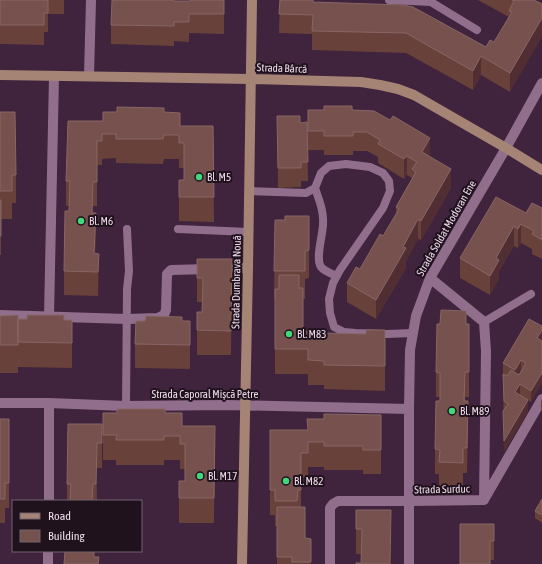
<svg xmlns="http://www.w3.org/2000/svg" width="542" height="564" font-family="'Asap Condensed',sans-serif">
  <style>
    .lines { fill: none; stroke-linecap: round; stroke-linejoin: round }
    .lane { stroke: #916f8c; stroke-width: 8 }
    .street { stroke: #916f8c; stroke-width: 10 }
    .secondary { stroke: #a58375; stroke-width: 10 }
    .wall { fill: #67413a }
    .shaded-wall { fill: #512e33 }
    .building { fill: #76514d; stroke: #866 }
    .poi-dot { fill: #43d77b; stroke: #1f121d; stroke-width: 1.5 }
    .labels { text-anchor: middle; stroke-width: 4; stroke-linejoin: round; paint-order: stroke }
    .street-label { font-size: 11px; fill: #eedaea; stroke: #1f121d }
    .poi-label { font-size: 11px; fill: #eedaea; stroke: #1f121d; text-anchor: start }
  </style>
  <rect width="100%" height="100%" fill="#40233c"/>
  <g class="lines">
    <path class="lane" d="M389,0L431,2L477,30
      M315,188C319,200 324,211 323,224C323,235 315,258 321,267C324,271 332,274 337,276
      M249,191L306,193L315,188L321,173L329,166L346,164L370,167L383,173L389,181L390,191L383,208L340,270L333,283L329,299L330,313L334,327L344,332L356,333L387,334L412,333
      M178,229L249,232
      M484,322L531,294
      M126,406L127,289L129,271L127,229"/>
    <path class="street" d="M89,76L91,0
      M430,278L484,322L486,351L484,500
      M0,315L127,319L158,318L164,315L166,310L167,274L171,270L248,268
      M49,317L54,76
      M0,403H49L126,406L227,405L409,409
      M485,498L542,399
      M49,501V403
      M48,564V551
      M330,564V508L333,504L338,501H410L484,500
      M409,564V409L410,350L416,316L430,278L506,148L542,83"/>
    <path class="secondary" d="M0,75L251,79L361,82L380,85L398,89L414,95L506,148L542,170
      M242,564L248,268L252,0"/>
  </g>
  <path class="wall" d="M0,0H64V14H48V32H44V45L0,44Z
    M224,0V34L189,33V42L174,41V46L111,44V25L175,1H190Z
    M280,0H313V2L486,47L494,42L509,17L478,0H534L510,92L481,75L473,90L406,53L312,50V34L279,33Z
    M308,110H352L430,157L451,188L421,240L418,239L406,261V268L376,319L347,302V283L360,269L383,236L396,215V207L412,178L407,175L404,179L378,163V157L367,151H353V155H324V150H308Z
    M0,112L16,175V203H12V219H1V255H0Z
    M164,112L180,126H213L214,222L179,221V180H184V168H179V159H164L163,164L116,163V158L102,159V165H97V206H93L92,213L96,237L95,254H99L98,296L64,295V271L69,206H66V181L103,121Z
    M277,116L300,123L307,122L308,181H301V187L278,188Z
    M542,208V259L532,254V249L521,243L518,248L514,246L499,271V279L490,295L460,278V258L526,213Z
    M275,220L309,244V278L305,279V299H303V331L309,337L323,338L366,334L385,330V391L324,389V385H308V374H275V299H274Z
    M197,259H232L231,355H197V312H202V302H197Z
    M0,316L18,328L64,320H72V368L18,367V350V373H0Z
    M145,321H190V369L135,368V344Z
    M466,324L469,349V397H465L468,426L467,473H463V487H439V474H435V449L440,397H436V372Z
    M542,326L531,402L520,395L528,411L504,452L503,374L507,376L503,374V363Z
    M542,399V410L541,409V401Z
    M103,413H165L182,426H215L214,523H179V481H185V469H180V460H164V465H116V460H103Z
    M381,415V474H363V470H324V467H308V478H301V507L305,538L311,564H277V526H275V515H270V430H308L324,419Z
    M0,419H9V508H5V523H0Z
    M102,424V468H97V501H67V484Z
    M542,499V523L535,518V511Z
    M356,510L390,564L361,563V554H356Z
    M494,524V560H490L460,564Z"/>
  <path class="shaded-wall" d="M542,18V37L510,92V73Z
    M481,56V75L473,90V71Z
    M430,138V158L422,152Z
    M407,156V175L404,179V159Z
    M451,169V188L421,240V221Z
    M93,182V206L92,237V213Z
    M96,213V237L94,272V253Z
    M418,219V239L406,261V268L376,319V300L403,247Z
    M521,224V243L518,248V229Z
    M514,226V246L499,271V279L490,295V276L496,258Z
    M99,254V278L98,296V272Z
    M542,330V341L537,338Z
    M521,360V371L515,381V370Z
    M542,373V384L531,402V391Z
    M520,384V395L515,403V392Z
    M528,400V411L504,452V441Z
    M468,401V426L467,473V448Z
    M97,443V468L96,501V484Z"/>
  <path class="building" d="M0,0H48V13H44V25H0Z
    M112,0H174V1H190V0H224V14H189V22H174V26L111,25Z
    M280,0H313V2L403,5L413,7L486,47L490,40L494,42L512,12L509,11L514,1L512,0H534L542,4V18L510,73L481,56L473,71L406,33L312,31L313,15L279,14Z
    M324,106H352V110L374,111L390,120L393,116L430,138L422,152L451,169L421,221L418,219L403,247L406,248L376,300L347,283L356,267L360,269L380,234L383,236L399,209L396,207L416,172L412,169L417,162L407,156L404,159L378,144L380,140L367,132H353V136H324V131H308V110H324Z
    M117,107L164,108V112L180,113V126H213L214,197H179V180H184V143H179V135H164L163,139H116V134H102V141H97V182H93L92,213H96L94,253L99,254L98,272L64,271L65,211H69L70,181H66L68,121H103V112H117Z
    M0,112H15L16,175H12V191H0Z
    M277,116H300V123L307,122L308,162H301V168H278Z
    M496,197L526,213L532,203L542,208V240L532,234L534,231L521,224L518,229L514,226L496,258L499,260L490,276L460,258Z
    M0,200H1V236H0Z
    M285,216H309V250L305,251V271H274L275,220H285Z
    M197,259H232L231,331L197,330V312H202L203,278H197Z
    M279,275H299V288H303V331H309V337L323,338V333L366,334V330H385V366L324,365V361L308,360V349H275V289H279Z
    M441,310L466,311V324H469V372H465L464,401H468L467,448H463V463L439,462L440,450L435,449L436,401H440V373L436,372L437,324H440Z
    M18,315V345H0V316Z
    M27,315H64V320H72V343L18,342V319H27Z
    M146,316L182,317V321H190V345L135,344L136,321H145Z
    M529,319L542,326V330L537,338L542,341V373L531,391L520,384L515,392L528,400L504,441L503,411L508,404L504,401L503,374L507,376L511,370L519,375L526,363L521,360L515,370L503,363Z
    M117,409H165V413H182V426H215L214,498H179V481H185V444H180V436H164V440H116L117,435H103V413H117Z
    M324,414L381,415V450H363V446H324V442H308V453H301V490H298L297,501H275V490H270V430H308L307,419H324Z
    M0,419H9V483H5V499H0Z
    M68,424H102V443H97L96,484H93L92,501H70L71,484H67Z
    M542,499V515L535,511Z
    M277,507H305V538L311,539V562H292V557H277Z
    M356,510H391L390,564H356V563H361L362,529H356Z
    M460,524H494V541H490V564H460Z
    M65,551H94V557H99L98,564H64Z"/>
  <g class="poi-dot">
    <circle cx="199" cy="177" r="4"/>
    <circle cx="81" cy="221" r="4"/>
    <circle cx="289" cy="334" r="4"/>
    <circle cx="452" cy="411" r="4"/>
    <circle cx="200" cy="476" r="4"/>
    <circle cx="286" cy="481" r="4"/>
  </g>
  <g class="labels">
    <g class="street-label">
      <text transform="translate(282 68) rotate(2)" y="4">Strada Bârcă</text>
      <text transform="translate(446 228) rotate(-60)" y="4">Strada Soldat Modoran Ene</text>
      <text transform="translate(236 282) rotate(-89)" y="4">Strada Dumbrava Nouă</text>
      <text x="205" y="398">Strada Caporal Mișcă Petre</text>
      <text transform="translate(442 489) rotate(-1)" y="4">Strada Surduc</text>
    </g>
    <g class="poi-label">
      <text x="207" y="181">Bl. M5</text>
      <text x="89" y="225">Bl. M6</text>
      <text x="297" y="338">Bl. M83</text>
      <text x="460" y="415">Bl. M89</text>
      <text x="208" y="480">Bl. M17</text>
      <text x="294" y="485">Bl. M82</text>
    </g>
  </g>
  <rect x="12" y="500" width="130" height="52" fill="#1f121d" stroke="#72626f"/>
  <rect x="20" y="513" width="20" height="6" fill="#a58375" stroke="#72626f"/>
  <text x="48" y="520" font-size="12" fill="#eedaea">Road</text>
  <rect x="20" y="530" width="20" height="12" fill="#76514d" stroke="#72626f"/>
  <text x="48" y="540" font-size="12" fill="#eedaea">Building</text>
</svg>
